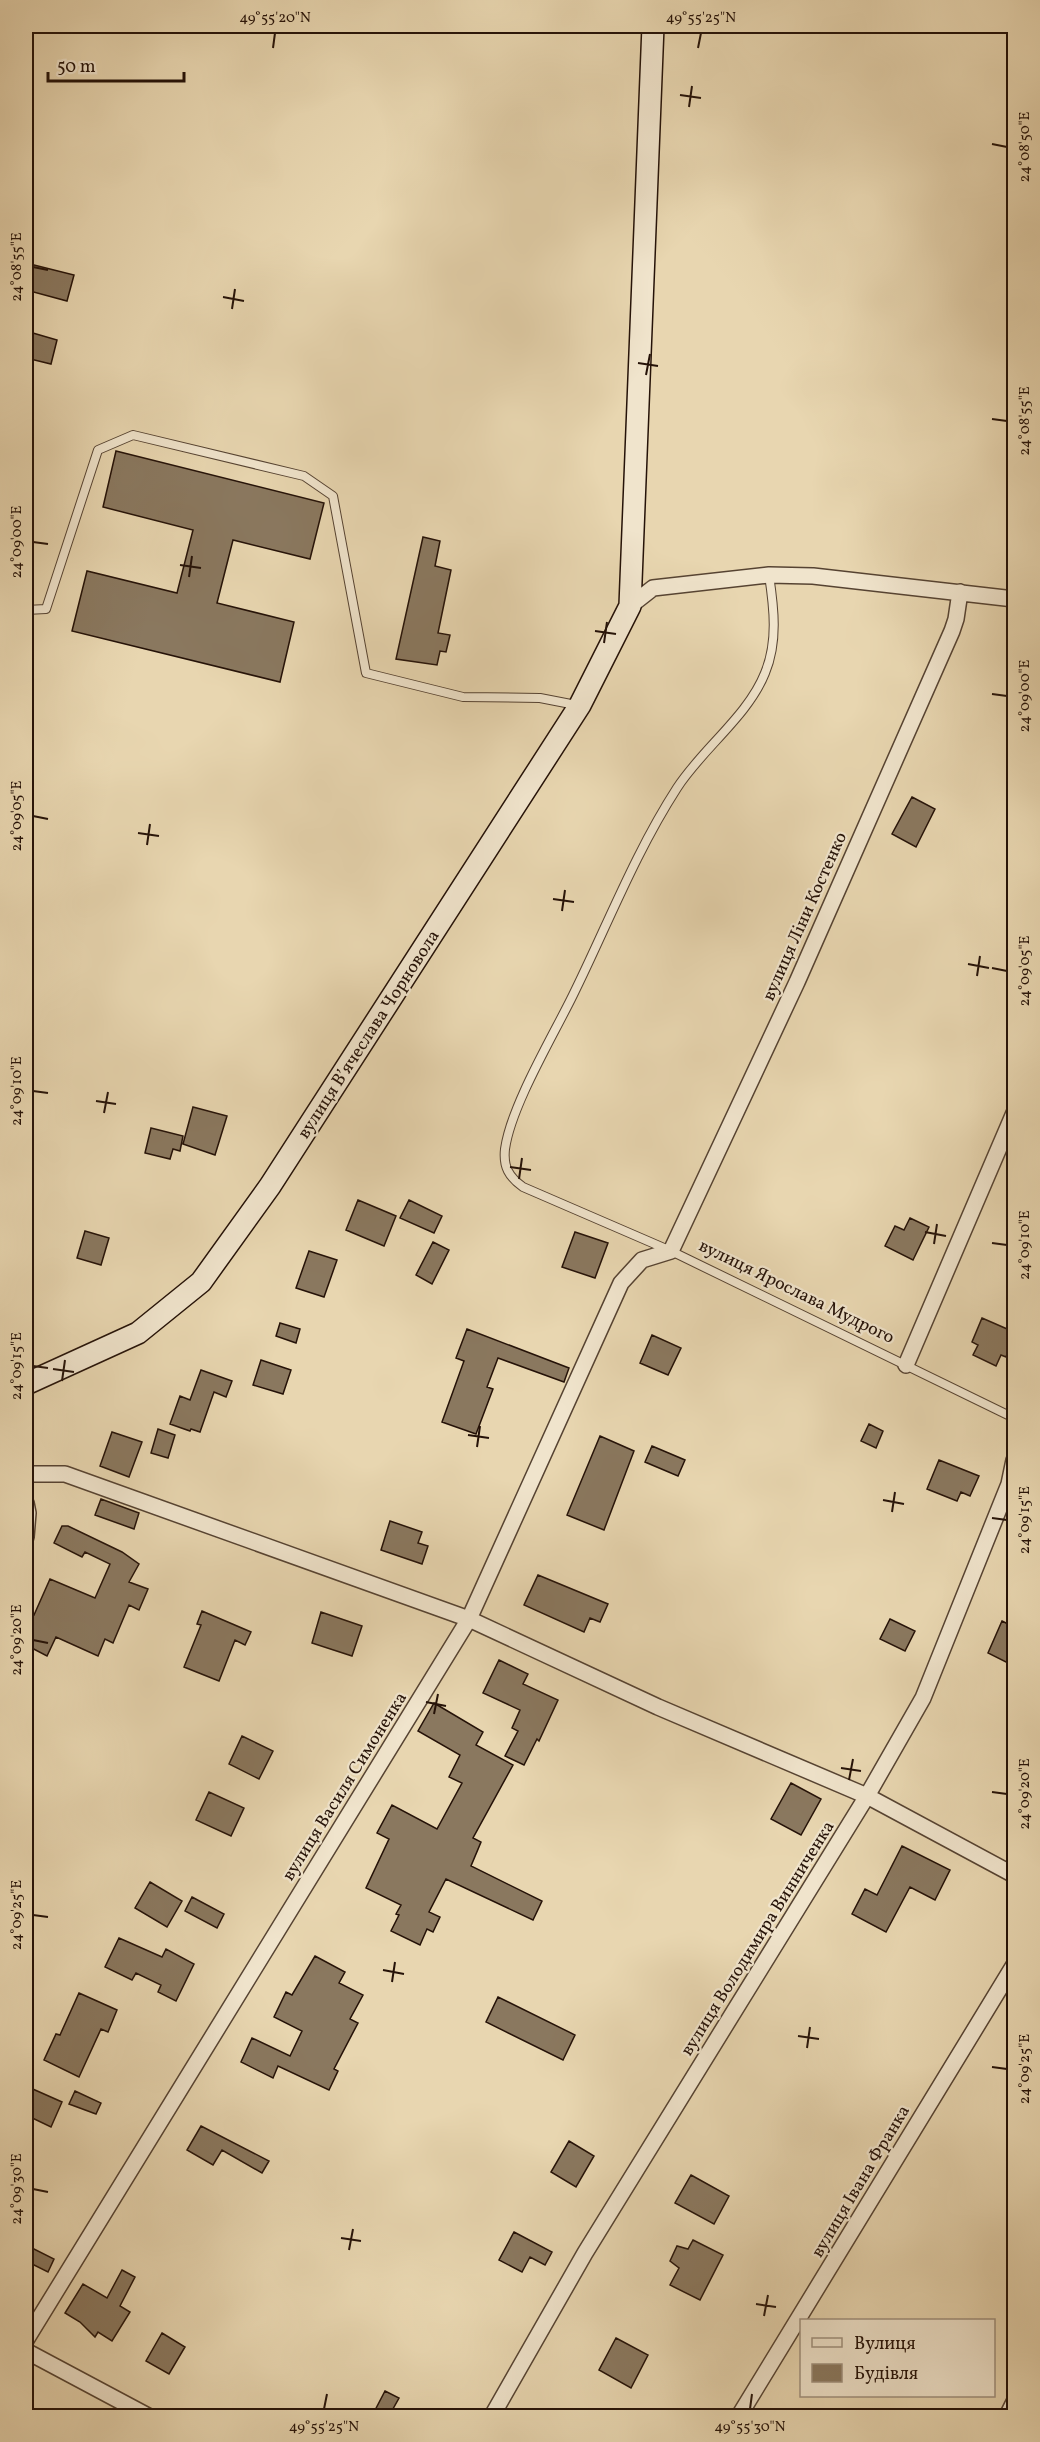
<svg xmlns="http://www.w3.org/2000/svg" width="1040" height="2442" font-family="Vollkorn,serif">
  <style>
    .building { fill: #8a785f; stroke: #251208; stroke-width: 1.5 }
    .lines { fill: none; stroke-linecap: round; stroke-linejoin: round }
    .lane-casing { stroke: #564332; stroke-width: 10 }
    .street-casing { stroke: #564332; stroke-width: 18 }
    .secondary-casing { stroke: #251208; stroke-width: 24 }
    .lane { stroke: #f0e4cc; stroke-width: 8 }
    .street { stroke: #f0e4cc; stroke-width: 15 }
    .secondary { stroke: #f0e4cc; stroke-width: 21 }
    .ticks { fill: none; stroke: #251208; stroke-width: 2 }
    .labels { text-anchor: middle; stroke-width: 4.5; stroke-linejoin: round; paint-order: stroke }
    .street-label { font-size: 18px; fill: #251208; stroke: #f0e4cc }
    .neatline { fill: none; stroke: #251208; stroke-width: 2 }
    .ticks-label { font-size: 15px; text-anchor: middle; fill: #251208 }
  </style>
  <rect width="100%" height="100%" fill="#e8d6b0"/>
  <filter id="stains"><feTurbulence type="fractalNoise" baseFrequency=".00333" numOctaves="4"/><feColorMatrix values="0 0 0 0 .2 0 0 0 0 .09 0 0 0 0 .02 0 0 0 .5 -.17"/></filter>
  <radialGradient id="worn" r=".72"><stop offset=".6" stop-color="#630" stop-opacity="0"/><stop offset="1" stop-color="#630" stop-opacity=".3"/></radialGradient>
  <path class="building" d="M26,263L74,275L67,301L26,290Z
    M26,331L57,340L51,364L26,358Z
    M116,451L324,503L310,559L233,540L217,603L294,622L280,682L72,631L87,571L177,593L193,530L103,507Z
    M423,537L440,541L435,566L451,570L438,633L450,635L446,652L440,651L437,665L396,659Z
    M912,797L935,809L916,847L892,834Z
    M193,1107L227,1116L215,1155L183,1144Z
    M151,1128L183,1136L180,1151L173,1149L170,1159L145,1153Z
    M358,1200L396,1216L384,1246L346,1230Z
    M409,1200L442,1216L434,1233L400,1218Z
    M910,1218L929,1227L913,1260L885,1246L895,1226L904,1230Z
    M85,1231L109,1238L101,1265L77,1258Z
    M575,1232L608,1243L595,1278L562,1267Z
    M433,1242L449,1250L432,1284L416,1275Z
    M309,1251L337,1260L324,1297L296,1288Z
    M982,1318L1014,1332L1006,1357L1001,1355L996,1366L973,1355L978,1345L972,1342Z
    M280,1323L300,1329L296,1343L276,1336Z
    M467,1329L569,1368L564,1382L498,1358L487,1387L493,1389L476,1434L442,1422L464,1361L456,1358Z
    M652,1335L681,1348L668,1375L640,1363Z
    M261,1360L291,1370L283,1394L253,1385Z
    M201,1370L232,1381L226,1397L214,1392L200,1432L191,1429L190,1431L170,1424L180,1396L190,1400Z
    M869,1424L883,1431L876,1448L861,1441Z
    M158,1429L175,1435L168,1458L151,1453Z
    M112,1432L142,1442L129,1477L100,1466Z
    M600,1436L634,1451L604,1530L567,1515Z
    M652,1446L685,1460L678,1476L645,1462Z
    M939,1460L979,1476L970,1496L961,1492L957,1501L927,1489Z
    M101,1499L139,1513L134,1529L95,1515Z
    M390,1521L422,1532L418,1543L428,1546L422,1564L381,1550Z
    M62,1526H68L122,1552L139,1564L129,1582L148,1589L139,1610L129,1605L113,1643L105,1639L98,1656L56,1637L47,1656L26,1645V1611L34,1615L50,1579L95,1598L110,1564L85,1552L82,1557L54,1543Z
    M538,1575L608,1604L600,1622L590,1618L584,1632L524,1605Z
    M202,1611L251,1632L245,1645L235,1640L219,1681L184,1667L201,1625L197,1624Z
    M321,1612L362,1626L352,1656L312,1643Z
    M890,1619L915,1631L905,1651L880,1639Z
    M1002,1621L1014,1627V1666L988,1653Z
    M499,1660L528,1674L523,1684L558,1700L539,1741L537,1739L524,1765L505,1756L518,1731L512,1728L520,1710L483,1693Z
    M434,1703L483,1732L476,1745L513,1765L473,1838L481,1842L471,1866L542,1901L533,1920L446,1879L429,1912L440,1917L433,1932L427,1929L420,1945L391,1931L399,1915L396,1914L401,1905L366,1888L389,1839L377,1833L392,1805L437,1829L462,1783L449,1777L460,1755L418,1731Z
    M242,1736L273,1751L259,1779L229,1764Z
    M791,1783L821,1799L801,1835L771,1819Z
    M209,1792L244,1808L231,1836L196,1820Z
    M902,1846L950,1870L935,1900L910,1887L886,1932L852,1914L865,1889L877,1895Z
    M150,1882L182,1901L167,1927L135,1908Z
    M192,1897L224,1914L217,1928L185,1911Z
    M119,1938L162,1957L166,1949L194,1964L176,2001L158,1992L161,1985L136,1973L132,1980L105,1967Z
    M315,1956L345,1972L339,1983L363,1995L350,2019L358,2023L334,2069L338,2071L329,2090L278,2066L273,2078L241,2062L252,2038L290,2056L302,2031L274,2017L286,1992L292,1995Z
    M79,1993L117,2010L108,2032L101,2029L79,2077L44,2060L56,2034L60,2035Z
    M498,1997L575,2035L563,2060L486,2022Z
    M26,2086L62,2102L51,2127L26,2115Z
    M75,2091L101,2103L96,2114L69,2104Z
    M201,2126L269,2161L262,2173L222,2150L213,2165L187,2150Z
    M569,2141L594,2156L576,2187L551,2172Z
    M691,2175L729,2196L714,2224L675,2203Z
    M514,2232L552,2252L545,2265L530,2257L522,2272L499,2260Z
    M693,2240L723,2255L700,2300L670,2285L679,2268L670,2261L677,2246L688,2249Z
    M26,2245L54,2259L48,2272L26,2261Z
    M122,2270L135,2277L120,2306L130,2312L112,2341L98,2332L95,2337L80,2322L65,2313L83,2284L107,2298Z
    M162,2333L185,2347L169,2374L146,2361Z
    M616,2338L648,2355L631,2388L599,2370Z
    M385,2391L399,2398L389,2416H372Z"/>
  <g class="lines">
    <g class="lane-casing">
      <path id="lane" d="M769,575C774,608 778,642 765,673C748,716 702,749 677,788C635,853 607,926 573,995C553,1036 511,1106 505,1149C503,1167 509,1177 523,1187L671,1251L1014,1418
        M26,610L46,609L98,450L133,435L304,476L333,496L366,673L463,697L540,698L576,705"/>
    </g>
    <g class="street-casing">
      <path id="street" d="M630,606L653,588L769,575L813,576L1014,599
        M906,1365L1014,1113
        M26,1474H65L469,1619L658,1707L867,1796L1014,1875
        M26,1503L28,1513L26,1537
        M26,2340L469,1619L621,1283L642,1260L671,1251L797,982L952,631L956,619L960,592
        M26,2351L148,2416
        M492,2416L585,2253L867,1796L923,1698L1009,1484L1014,1460
        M739,2416L1014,1965
        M1007,2416L1014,2402"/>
    </g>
    <g class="secondary-casing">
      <path id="secondary" d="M26,1384L138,1333L201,1282L270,1186L580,705L630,606L653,26"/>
    </g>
    <use href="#lane" class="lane"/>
    <use href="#street" class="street"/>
    <use href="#secondary" class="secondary"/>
  </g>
  <path class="ticks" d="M273,48L275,33M698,48L701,33M680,95L701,98M689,107L692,86M992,144L1007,147M33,267L48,270M223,297L244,301M232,309L235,289M638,363L658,366M646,375L650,354M992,419L1007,421M33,542L48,544M180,565L201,568M189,577L192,556M595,631L616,634M604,643L607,622M992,694L1007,696M33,816L48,819M138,833L159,836M147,845L150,824M553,899L574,902M562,911L565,890M968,964L989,968M992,968L1007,971M977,976L980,956M33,1091L48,1093M96,1101L116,1104M104,1113L108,1092M510,1167L531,1170M519,1179L522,1158M925,1232L946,1236M992,1243L1007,1245M934,1244L937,1224M33,1366L48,1368M53,1369L74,1372M62,1381L65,1360M468,1435L489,1438M477,1447L480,1426M883,1500L904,1504M892,1512L895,1492M992,1518L1007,1520M33,1640L48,1643M426,1702L446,1706M434,1714L438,1694M841,1768L861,1771M849,1780L853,1759M992,1792L1007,1794M33,1915L48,1917M383,1970L404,1974M392,1982L395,1962M798,2036L819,2039M807,2048L810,2027M992,2067L1007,2069M33,2189L48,2192M341,2238L361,2241M349,2250L353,2229M756,2304L776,2307M764,2316L768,2295M324,2409L327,2394M750,2409L752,2394"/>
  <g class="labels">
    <g class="street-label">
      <text transform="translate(804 916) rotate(-66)" y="6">вулиця Ліни Костенко</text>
      <text transform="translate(368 1034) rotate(-57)" y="6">вулиця Вʼячеслава Чорновола</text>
      <text transform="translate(797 1291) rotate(26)" y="6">вулиця Ярослава Мудрого</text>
      <text transform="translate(344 1786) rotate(-58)" y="6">вулиця Василя Симоненка</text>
      <text transform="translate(757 1938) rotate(-58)" y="6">вулиця Володимира Винниченка</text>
      <text transform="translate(860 2181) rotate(-59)" y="6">вулиця Івана Франка</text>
    </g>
  </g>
  <rect width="1040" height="2442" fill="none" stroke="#e8d6b0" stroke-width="66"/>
  <rect x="800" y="2319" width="195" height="78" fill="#f0e4cc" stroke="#9f907e" stroke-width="1.5"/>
  <rect x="812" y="2338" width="30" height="9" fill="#f0e4cc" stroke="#9f907e" stroke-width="1.5"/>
  <text x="854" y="2349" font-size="18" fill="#251208">Вулиця</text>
  <rect x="812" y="2364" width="30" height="18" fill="#8a785f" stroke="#9f907e" stroke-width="1.5"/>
  <text x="854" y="2379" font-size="18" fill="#251208">Будівля</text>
  <path d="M48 72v9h136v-9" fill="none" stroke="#251208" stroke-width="3"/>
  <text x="57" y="72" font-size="18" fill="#251208" stroke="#f0e4cc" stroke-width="4.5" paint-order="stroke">50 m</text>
  <rect x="33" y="33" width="974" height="2376" class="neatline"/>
  <g class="ticks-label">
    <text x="275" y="22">49°55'20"N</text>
    <text x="701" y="22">49°55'25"N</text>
    <text transform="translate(1024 147) rotate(-90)" y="5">24°08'50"E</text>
    <text transform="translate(16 267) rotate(-90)" y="5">24°08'55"E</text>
    <text transform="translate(1024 421) rotate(-90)" y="5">24°08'55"E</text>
    <text transform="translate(16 542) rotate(-90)" y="5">24°09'00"E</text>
    <text transform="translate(1024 696) rotate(-90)" y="5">24°09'00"E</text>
    <text transform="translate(16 816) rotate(-90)" y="5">24°09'05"E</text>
    <text transform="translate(1024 971) rotate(-90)" y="5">24°09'05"E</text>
    <text transform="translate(16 1091) rotate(-90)" y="5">24°09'10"E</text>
    <text transform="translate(1024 1245) rotate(-90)" y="5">24°09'10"E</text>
    <text transform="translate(16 1366) rotate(-90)" y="5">24°09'15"E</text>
    <text transform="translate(1024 1520) rotate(-90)" y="5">24°09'15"E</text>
    <text transform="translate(16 1640) rotate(-90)" y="5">24°09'20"E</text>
    <text transform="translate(1024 1794) rotate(-90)" y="5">24°09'20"E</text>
    <text transform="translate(16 1915) rotate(-90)" y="5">24°09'25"E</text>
    <text transform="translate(1024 2069) rotate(-90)" y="5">24°09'25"E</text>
    <text transform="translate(16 2189) rotate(-90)" y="5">24°09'30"E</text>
    <text x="324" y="2431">49°55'25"N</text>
    <text x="750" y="2431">49°55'30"N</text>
  </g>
  <rect width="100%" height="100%" filter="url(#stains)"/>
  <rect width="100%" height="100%" fill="url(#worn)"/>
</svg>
